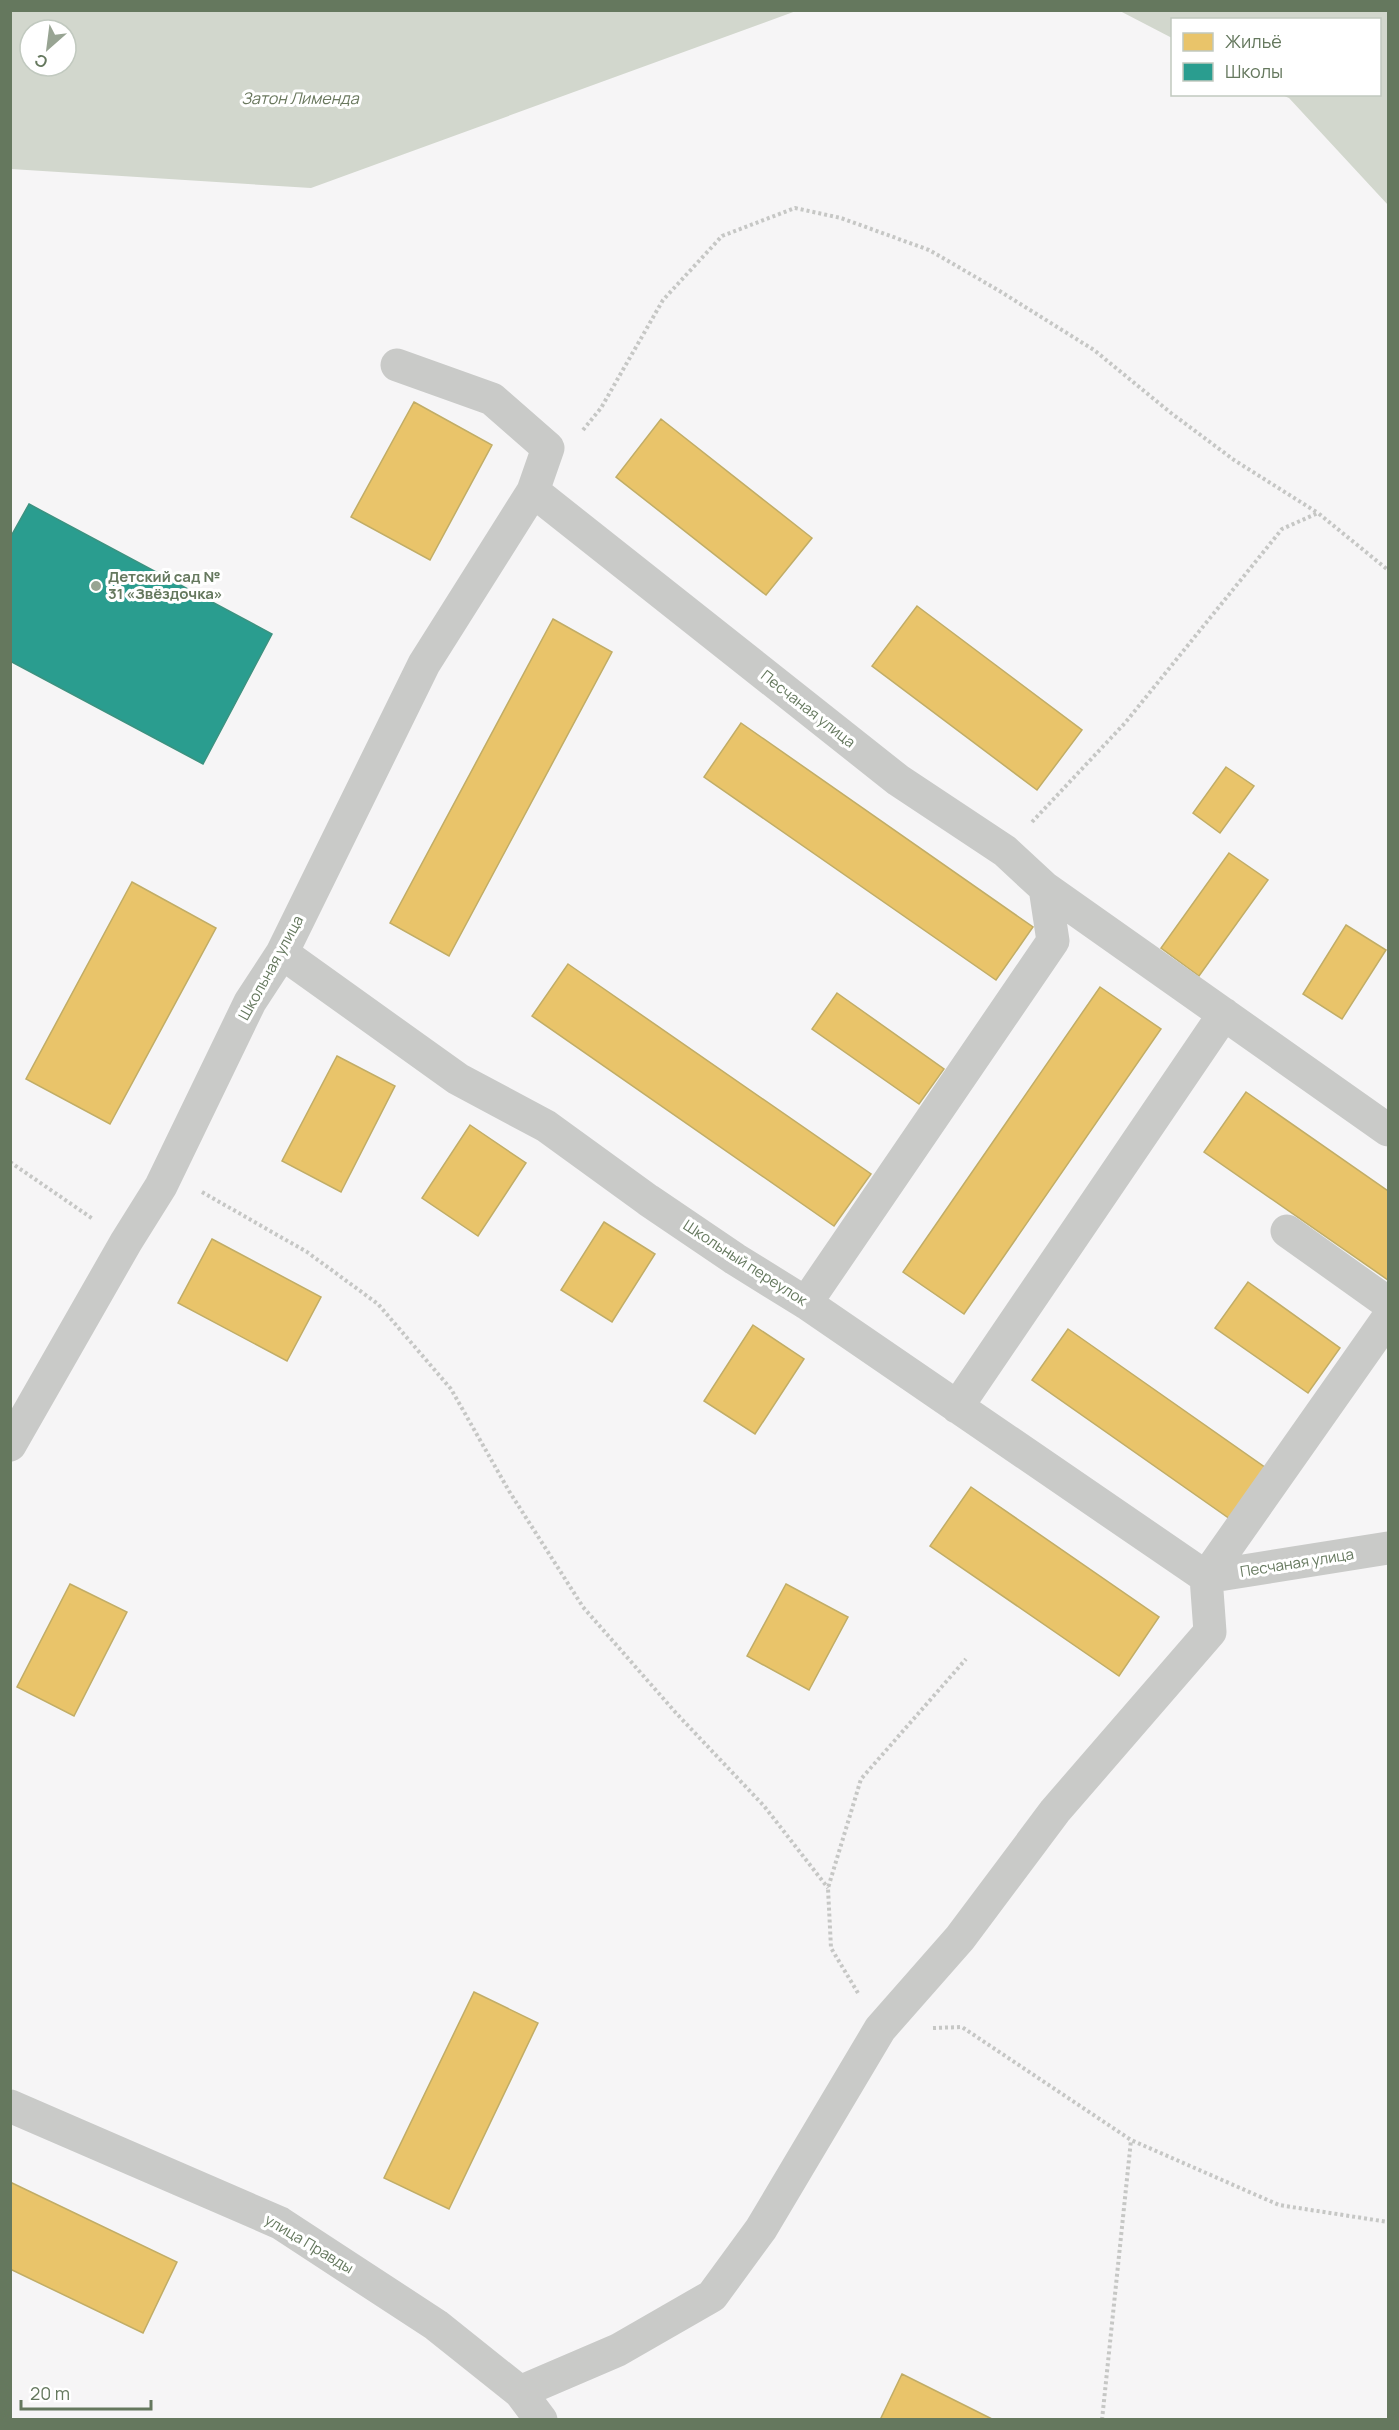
<svg xmlns="http://www.w3.org/2000/svg" width="1399" height="2430" font-family="Manrope,sans-serif">
  <style>
    .water { fill: #d2d7cd; fill-rule: evenodd }
    .homes { fill: #e9c46a; stroke: #c1ad66; stroke-width: 1.5 }
    .schools { fill: #2a9d8f; stroke: #3c9280; stroke-width: 1.5 }
    .lines { fill: none; stroke-linecap: round; stroke-linejoin: round }
    .path { stroke: #c6c7c5; stroke-width: 4; stroke-dasharray: 3 3; stroke-linecap: butt }
    .minor { stroke: #c9cac8; stroke-width: 33 }
    .poi-dot { fill: #98a493; stroke: #fff; stroke-width: 2 }
    .labels { text-anchor: middle; stroke-width: 6; stroke-linejoin: round; paint-order: stroke }
    .poi-label { font-size: 15px; font-weight: bold; fill: #65785e; stroke: #fff; text-anchor: start }
    .street-label { font-size: 15px; fill: #65785e; stroke: #fff }
    .water-label { font-size: 16px; font-style: italic; fill: #6a785e; stroke: #fff }
  </style>
  <rect width="100%" height="100%" fill="#f6f5f6"/>
  <path class="water" d="M10,11L11,10L796,11L311,188L11,169ZM30,30H66V66H30Z
    M1120,11H1388V205L1289,98L1282,95L1380,94V20H1172V38Z"/>
  <path class="homes" d="M414,402L492,445L430,560L351,517Z
    M661,419L812,538L766,595L616,477Z
    M917,606L1082,730L1037,790L872,666Z
    M553,619L612,652L449,956L390,923Z
    M741,723L1033,927L996,980L704,777Z
    M1226,767L1254,786L1220,833L1193,813Z
    M1229,853L1268,880L1199,976L1161,948Z
    M132,882L216,928L110,1124L26,1079Z
    M1346,925L1386,950L1342,1019L1303,994Z
    M568,964L871,1174L834,1226L532,1016Z
    M1100,987L1161,1029L964,1314L903,1272Z
    M837,993L944,1069L919,1104L812,1029Z
    M337,1056L395,1086L341,1192L282,1161Z
    M1246,1092L1388,1191V1280L1204,1152Z
    M470,1125L526,1163L478,1236L422,1198Z
    M604,1222L655,1254L612,1322L561,1290Z
    M212,1239L321,1297L287,1361L178,1303Z
    M1248,1282L1340,1348L1308,1393L1215,1328Z
    M753,1325L804,1359L755,1434L704,1401Z
    M1068,1329L1266,1468L1230,1519L1032,1380Z
    M971,1487L1159,1617L1119,1676L930,1546Z
    M70,1584L127,1612L74,1716L17,1687Z
    M786,1584L848,1617L809,1690L747,1656Z
    M474,1992L538,2023L449,2209L384,2178Z
    M10,2182L177,2262L143,2333L10,2269Z
    M902,2374L994,2420H880Z"/>
  <path class="schools" d="M29,504L272,634L203,764L10,661V538Z"/>
  <g class="lines">
    <path class="path" d="M583,430L601,408L663,300L722,236L795,208L841,218L929,250L998,290L1094,350L1171,413L1234,460L1318,513
      M1032,822L1125,723L1282,529L1318,513L1388,570
      M10,1162L93,1219
      M202,1192L307,1252L378,1304L451,1389L509,1491L583,1607L676,1713L764,1806L828,1888
      M858,1993L831,1948L828,1888L861,1779L966,1659
      M933,2028L962,2027L1131,2140L1279,2205L1388,2222
      M1102,2420L1131,2140"/>
    <path class="minor" d="M533,491L898,780L1005,851L1045,888L1053,941L806,1303
      M1045,888L1388,1130
      M282,953L458,1079L546,1126L648,1200L735,1259L806,1303L1206,1577
      M1287,1231L1388,1303
      M957,1407L1224,1014
      M10,1445L126,1242L161,1186L250,1002L282,953L424,664L533,491L548,448L492,399L397,365
      M1206,1577L1388,1548
      M10,2106L280,2223L436,2325L520,2392L541,2420
      M520,2392L618,2350L712,2296L761,2229L880,2029L960,1938L1055,1811L1210,1632L1206,1577L1388,1318"/>
  </g>
  <circle class="poi-dot" cx="96" cy="586" r="6"/>
  <g class="labels">
    <g class="poi-label">
      <text x="108" y="582">Детский сад №<tspan x="108" dy="17">31 «Звёздочка»</tspan></text>
    </g>
    <g class="street-label">
      <text transform="translate(808 709) rotate(38)" y="5">Песчаная улица</text>
      <text transform="translate(271 968) rotate(-61)" y="5">Школьная улица</text>
      <text transform="translate(745 1263) rotate(33)" y="5">Школьный переулок</text>
      <text transform="translate(1297 1563) rotate(-9)" y="5">Песчаная улица</text>
      <text transform="translate(309 2244) rotate(31)" y="5">улица Правды</text>
    </g>
    <g class="water-label">
      <text x="300" y="104">Затон Лименда</text>
    </g>
  </g>
  <rect width="1399" height="2430" fill="none" stroke="#65785e" stroke-width="24"/>
  <rect x="1171" y="18" width="210" height="78" fill="#ffffff" stroke="#c1c9bf" stroke-width="1.5"/>
  <rect x="1183" y="33" width="30" height="18" fill="#e9c46a" stroke="#c1c9bf" stroke-width="1.5"/>
  <text x="1225" y="48" font-size="18" fill="#65785e">Жильё</text>
  <rect x="1183" y="63" width="30" height="18" fill="#2a9d8f" stroke="#c1c9bf" stroke-width="1.5"/>
  <text x="1225" y="78" font-size="18" fill="#65785e">Школы</text>
  <g transform="translate(48 48) rotate(208)"><circle r="28" fill="#ffffff" stroke="#c1c9bf" stroke-width="1.5"/>
  <path d="M0-4.5L10 22L0 15L-10 22Z" fill="#98a493"/>
  <text y="-9" font-size="16" font-weight="bold" text-anchor="middle" fill="#65785e">С</text>
  </g>
  <path d="M21 2400v9h130v-9" fill="none" stroke="#65785e" stroke-width="3"/>
  <text x="30" y="2400" font-size="18" fill="#65785e" stroke="#ffffff" stroke-width="4.5" paint-order="stroke">20 m</text>
</svg>
